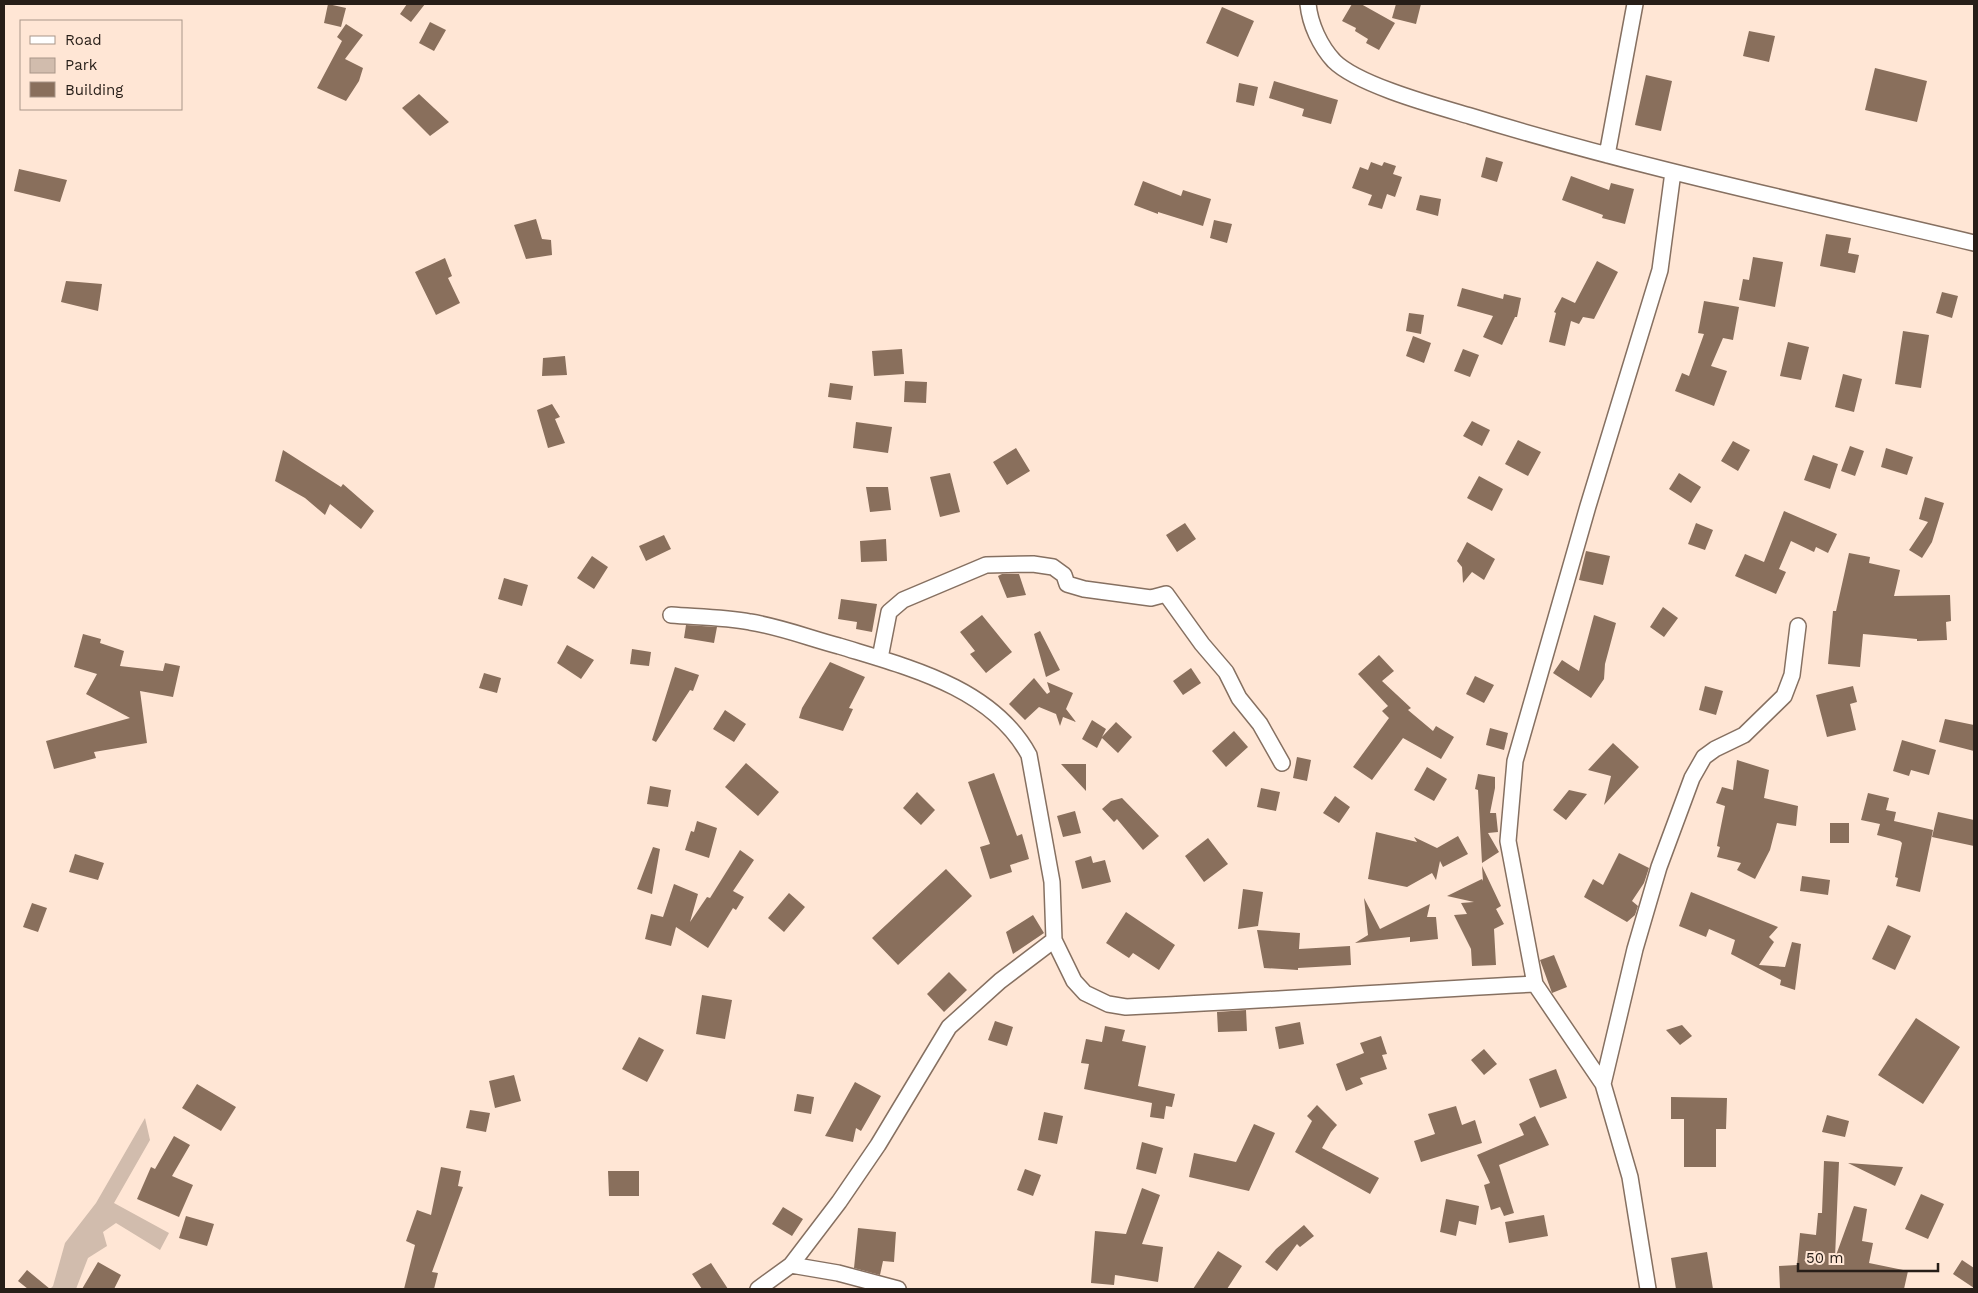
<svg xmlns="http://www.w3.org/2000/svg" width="1978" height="1293" font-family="'Work Sans',sans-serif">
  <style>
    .green { fill: #d1bcad }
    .building { fill: #896f5c }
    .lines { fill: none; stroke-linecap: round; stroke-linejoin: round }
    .street-casing { stroke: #867061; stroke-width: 18 }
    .street { stroke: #fff; stroke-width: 15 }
  </style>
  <rect width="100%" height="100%" fill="#ffe6d5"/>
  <path class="green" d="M145,1118L150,1140L114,1203L169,1233L160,1250L116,1223L103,1232L107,1246L88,1258L76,1289H50L53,1286L65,1243L96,1203Z"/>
  <path class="building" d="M328,4L346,8L341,27L324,23Z
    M407,4H425L411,22L400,14Z
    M1352,4H1361L1395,23L1379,50L1366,43L1368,39L1355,31L1356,28L1342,21Z
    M1396,4H1421L1416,24L1392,18Z
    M1222,7L1254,21L1238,57L1206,43Z
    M430,22L446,30L434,51L419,43Z
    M346,24L363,35L345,59L363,68L359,81L346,101L317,88L342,41L337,37Z
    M1749,31L1775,36L1769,62L1743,56Z
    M1875,68L1927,81L1917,122L1865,110Z
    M1646,75L1672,81L1661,131L1635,125Z
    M1274,81L1338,100L1331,124L1302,116L1304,109L1269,98Z
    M1239,83L1258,87L1254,106L1236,102Z
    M419,94L449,122L430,136L402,108Z
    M1486,157L1503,162L1497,182L1481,177Z
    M1371,162L1382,166L1384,162L1396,166L1393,174L1402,177L1395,197L1387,194L1382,209L1368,205L1372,195L1352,188L1360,167L1368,170Z
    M19,169L67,180L60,202L14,191Z
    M1571,176L1609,190L1611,183L1634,189L1625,224L1602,218L1603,215L1562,200Z
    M1143,181L1181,196L1183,190L1211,199L1203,226L1158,212V214L1134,205Z
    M1420,195L1441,199L1438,216L1416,210Z
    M536,219L542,239L551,240L552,255L526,259L514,225Z
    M1214,220L1232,224L1227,243L1210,238Z
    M1826,234L1851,238L1848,253L1859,255L1855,273L1820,266Z
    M1753,257L1783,262L1775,307L1739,300L1743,279L1749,280Z
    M445,258L452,276L448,278L460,303L436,315L415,272Z
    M1597,261L1618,272L1594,319L1583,317L1579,324L1571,321L1565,346L1549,342L1556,313L1554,312L1562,297L1575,303Z
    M66,281L102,284L98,311L61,302Z
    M1462,288L1503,299L1504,294L1521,298L1517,317H1515L1502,345L1483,337L1493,316L1457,306Z
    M1942,292L1958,296L1952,318L1936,313Z
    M1704,301L1739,307L1733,340L1723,338L1711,366L1727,371L1714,406L1675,391L1682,373L1689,376L1704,334L1698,333Z
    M1409,313L1424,315L1421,334L1406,331Z
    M1903,331L1929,335L1921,388L1895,384Z
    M1413,336L1431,343L1424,363L1406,356Z
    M1788,342L1809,347L1801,380L1780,376Z
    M902,349L904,374L874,376L872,351Z
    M1463,349L1479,355L1470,377L1454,371Z
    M565,356L567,375L542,376L543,358Z
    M1843,374L1862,379L1854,412L1835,407Z
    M905,381L927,382L926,403L904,402Z
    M830,383L853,386L851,400L828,397Z
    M552,404L560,417L555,419L565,443L548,448L537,410Z
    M1472,421L1490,430L1482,446L1463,436Z
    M856,422L892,427L888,453L853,448Z
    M1518,440L1541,452L1528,476L1505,464Z
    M1733,441L1750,450L1738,471L1721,461Z
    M1850,446L1864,451L1855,476L1841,471Z
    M1016,448L1030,471L1007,485L993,462Z
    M1886,448L1913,457L1907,475L1881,467Z
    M283,450L341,487L343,484L374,511L361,529L330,504L325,515L305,498L275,481Z
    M1813,455L1838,464L1830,489L1804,480Z
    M950,473L960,512L940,517L930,477Z
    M1679,473L1701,487L1691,503L1669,489Z
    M1479,476L1503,489L1492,511L1467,498Z
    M866,487H888L891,510L870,512Z
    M1925,497L1944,503L1932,542L1922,558L1909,550L1928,522L1919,519Z
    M1784,511L1837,534L1828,553L1816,547L1814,552L1791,541L1779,569L1786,572L1776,594L1735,576L1745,554L1764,562Z
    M1185,523L1196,539L1177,552L1166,535Z
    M1696,523L1713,530L1705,550L1688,544Z
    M664,535L671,549L646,561L639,546Z
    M886,539L887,561L861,562L860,541Z
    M1467,542L1495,559L1484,580L1472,572L1463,583L1462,567L1457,561Z
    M1586,551L1610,556L1603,585L1579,580Z
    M1849,553L1870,557L1869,563L1900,570L1894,596L1950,595L1951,621L1946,622L1947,640L1917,641V639L1863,634L1860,667L1828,664L1833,611H1836Z
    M592,556L608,567L594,589L577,578Z
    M1002,574H1019L1026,595L1007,598L998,576Z
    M504,578L528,585L522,606L498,599Z
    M841,599L877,604L872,632L856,629L857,622L838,619Z
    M1663,607L1678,618L1664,637L1650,627Z
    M982,615L1012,652L986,673L970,654L975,651L960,632Z
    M1594,615L1616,623L1605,664L1604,679L1591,698L1553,673L1562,660L1579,671Z
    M686,625L717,627L714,643L684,638Z
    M1040,631L1060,670L1046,677L1034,634Z
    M83,634L101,639L100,643L124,651L120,666L163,671L165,663L180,666L173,697L140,691L147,743L94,752L96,758L54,769L46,741L130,718L86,694L97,674L74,667Z
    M567,645L594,660L581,679L557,663Z
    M632,649L651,652L649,666L630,664Z
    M1379,655L1394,671L1382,681L1411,708L1408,710L1433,731L1436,726L1454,737L1441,759L1403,738L1372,780L1353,767L1389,718L1382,711L1388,706L1358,674Z
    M830,662L865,677L849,708L853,709L843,731L799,718L802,708Z
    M675,667L699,675L693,691L690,690L656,742L652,740Z
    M1191,668L1201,683L1183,695L1173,681Z
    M484,673L501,678L497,693L479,688Z
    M1475,676L1494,685L1484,703L1466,694Z
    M1034,678L1047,694L1050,692L1047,682L1073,693L1066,709L1076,722L1063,717L1060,726L1056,714L1039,707L1025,720L1009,704Z
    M1705,686L1723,691L1716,715L1699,710Z
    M1853,686L1857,702L1850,704L1856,730L1827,737L1816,695Z
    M725,710L746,724L734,742L713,729Z
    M1945,719L1974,725V751L1939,742Z
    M1092,720L1106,729L1102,737L1116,722L1132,737L1118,753L1102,738L1097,748L1082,739Z
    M1490,728L1508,733L1504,750L1486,745Z
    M1234,731L1248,747L1226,767L1212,751Z
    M1902,740L1936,750L1929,775L1911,770L1909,776L1893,771Z
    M1613,743L1639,767L1604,805L1611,776L1588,770Z
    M1297,757L1311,760L1307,781L1293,778Z
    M1737,760L1769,770L1764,798L1798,806L1796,826L1777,823L1770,850L1755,879L1737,870L1741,863L1717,857L1720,847L1717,846L1725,806L1716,803L1722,787L1733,790Z
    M746,763L779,792L758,816L725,787Z
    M1061,764H1086V791Z
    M1427,767L1447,779L1434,801L1414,790Z
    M994,773L1017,836L1022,834L1029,859L1010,865L1012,872L990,879L980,847L990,844L968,782Z
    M1478,774L1495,777V788L1490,813H1496L1498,832L1488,833L1499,852L1482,863L1478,790L1475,789Z
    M650,786L671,790L668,807L647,804Z
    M1261,788L1280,792L1276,811L1257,807Z
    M1569,790L1587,794L1566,820L1553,810Z
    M917,792L935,810L921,825L903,808Z
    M1868,793L1889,798L1886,810L1896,812L1894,821L1933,830L1920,892L1896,886L1898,878L1895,877L1902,843L1900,841L1877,835L1880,824L1861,820Z
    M1335,796L1350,807L1339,823L1323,813Z
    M1122,798L1159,836L1143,850L1117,819L1114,822L1102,809L1111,801Z
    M1075,811L1081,833L1063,837L1057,816Z
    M1938,812L1974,820V846L1932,837Z
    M697,821L717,828L709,858L685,850L691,831L694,832Z
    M1830,823H1849V843H1830Z
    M1376,832L1417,842L1414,837L1437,848L1458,836L1468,854L1443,867L1440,861L1436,880L1432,873L1407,887L1368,879Z
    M1208,838L1228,864L1204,882L1185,856Z
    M653,847L660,849L652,894L637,889Z
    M740,850L754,860L733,891L744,897L736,910L733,908L708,948L676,927L671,946L645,939L651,914L663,917L674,884L698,894L690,922L707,897L710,898Z
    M1619,853L1649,868L1644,883L1632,901L1638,906L1635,915L1627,922L1584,897L1593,879L1603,885Z
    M75,854L104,863L98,880L69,872Z
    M1091,856L1093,863L1105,860L1111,882L1082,889L1075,861Z
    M1482,866L1501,906L1496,909L1504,924L1494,929L1496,965L1472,966L1471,949L1454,915L1467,914L1461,903L1474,902L1447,896L1482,879L1483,881Z
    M946,869L972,896L898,965L872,938Z
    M1802,876L1830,880L1828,895L1800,891Z
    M1243,889L1263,892L1258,926L1238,929Z
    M1691,892L1778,927L1769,937L1774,942L1759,965L1785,967L1792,942L1801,944L1795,990L1780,985L1781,980L1731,954L1735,940L1709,929L1706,937L1679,926Z
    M789,893L805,907L784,932L768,918Z
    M1364,898L1380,929L1430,904L1427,917H1436L1438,939L1410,942V937L1355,943L1368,935Z
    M32,903L47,908L38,932L23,927Z
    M1126,912L1175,945L1159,970L1133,953L1129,958L1106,943Z
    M1033,915L1044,933L1013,954L1006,932Z
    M1888,925L1911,936L1895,970L1872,959Z
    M1257,930L1300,933L1299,949L1350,946L1351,965L1298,968V970L1264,968Z
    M1554,955L1567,987L1552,993L1540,960Z
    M949,972L967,990L944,1012L927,994Z
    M702,995L732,1000L725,1039L696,1034Z
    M1246,1010L1247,1031L1218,1032L1217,1012Z
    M1916,1018L1960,1047L1923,1104L1878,1075Z
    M995,1021L1013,1027L1007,1046L988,1040Z
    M1300,1022L1304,1044L1279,1049L1275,1027Z
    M1682,1025L1692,1036L1680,1045L1666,1030Z
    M1105,1026L1125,1030L1122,1041L1146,1046L1138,1086L1175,1094L1172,1107L1166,1106L1164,1119L1150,1117L1152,1103L1084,1089L1089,1064L1081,1063L1086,1039L1102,1042Z
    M1381,1036L1387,1054L1382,1055L1387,1069L1360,1078L1363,1084L1346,1091L1336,1064L1364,1053L1360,1043Z
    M639,1037L664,1050L647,1082L622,1069Z
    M1484,1049L1497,1064L1484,1075L1471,1060Z
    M1556,1069L1567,1098L1540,1108L1529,1079Z
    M514,1075L521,1101L495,1108L489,1081Z
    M855,1082L881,1096L861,1131L856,1128L853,1142L825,1136Z
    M197,1084L236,1107L221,1131L182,1108Z
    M797,1094L814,1097L811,1114L794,1111Z
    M1671,1097L1727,1098L1726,1129H1716V1167H1684V1119H1671Z
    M1317,1105L1337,1125L1331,1132L1322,1148L1379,1178L1370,1194L1295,1152L1312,1121L1307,1116Z
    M1456,1106L1462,1125L1475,1120L1482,1143L1421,1162L1414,1141L1435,1134L1428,1114Z
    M470,1110L490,1113L486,1132L466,1128Z
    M1044,1112L1063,1116L1057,1144L1038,1140Z
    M1827,1115L1849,1121L1845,1137L1822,1132Z
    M1535,1116L1549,1145L1499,1165L1514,1213L1504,1216L1500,1207L1491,1210L1484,1185L1490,1183L1477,1155L1524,1135L1519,1124Z
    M1254,1124L1275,1133L1249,1191L1189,1177L1194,1153L1236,1162Z
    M174,1136L190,1145L172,1176L193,1185L179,1217L137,1199L151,1167L155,1169Z
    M1142,1142L1163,1148L1156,1174L1136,1169Z
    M1824,1161L1839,1162L1835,1258L1854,1206L1867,1209L1862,1241L1873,1243L1869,1263L1908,1271L1904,1289H1780L1779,1266L1797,1265L1800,1233L1816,1235L1818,1213H1822Z
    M1848,1163L1903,1167L1895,1186Z
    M441,1167L461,1171L458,1186L463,1187L432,1272L438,1273L434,1289H404L415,1245L406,1241L417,1210L431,1215Z
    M1025,1169L1041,1175L1033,1196L1017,1190Z
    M608,1171H639V1196H609Z
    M1142,1188L1160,1195L1142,1244L1163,1247L1158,1282L1115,1275L1114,1285L1091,1283L1095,1231L1126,1234Z
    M1921,1194L1944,1204L1928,1239L1905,1229Z
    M1446,1199L1479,1206L1476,1225L1459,1221L1456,1236L1440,1232Z
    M783,1207L803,1219L792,1236L772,1224Z
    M1544,1215L1548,1236L1509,1243L1505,1222Z
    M186,1216L214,1224L207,1246L179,1238Z
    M1304,1225L1314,1236L1300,1247L1297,1244L1277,1271L1265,1262L1276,1249Z
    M858,1228L896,1232L894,1262L883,1261L880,1275L854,1268Z
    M1218,1251L1242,1266L1227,1289H1193Z
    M1707,1252L1713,1289H1676L1671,1258Z
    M1962,1260L1974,1268V1288L1953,1274Z
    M98,1262L121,1275L114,1289H82Z
    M711,1263L728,1289H702L692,1274Z
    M27,1270L50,1289H28L18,1281Z"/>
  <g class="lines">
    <g class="street-casing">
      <path id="street" d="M1308,4C1310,24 1320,46 1334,61C1358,85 1436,106 1470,116C1636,167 1806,203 1974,243
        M1607,155L1635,4
        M671,615C697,617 725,617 750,622C781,627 809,638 839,646C907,667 992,687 1029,755L1052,882L1054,940L1074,981L1085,993L1108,1004L1126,1007C1262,1001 1398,991 1535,984
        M880,658L889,612L903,600L986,565L1033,564L1053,567L1064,575L1067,584L1084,589L1151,598L1166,594L1202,644L1226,672L1239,698L1260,724L1282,763
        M1603,1084L1635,949L1659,867L1692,778L1704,757L1715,749L1744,735L1784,696L1792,675L1798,626
        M791,1265L838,1273L898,1289
        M758,1289L791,1265L839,1202L878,1145L949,1027L1000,981L1054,940
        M1648,1289L1630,1177L1603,1084L1535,984L1508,841L1515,761L1588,506L1660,270L1673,172"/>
    </g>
    <use href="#street" class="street"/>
  </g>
  <rect width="1978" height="1293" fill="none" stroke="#271e18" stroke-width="10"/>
  <rect x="20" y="20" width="162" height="90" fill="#ffe6d5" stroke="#a99689"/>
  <rect x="30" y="36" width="25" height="8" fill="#ffffff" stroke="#a99689"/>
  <text x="65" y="45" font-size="15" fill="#271e18">Road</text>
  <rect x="30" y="58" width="25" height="15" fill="#d1bcad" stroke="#a99689"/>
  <text x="65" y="70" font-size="15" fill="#271e18">Park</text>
  <rect x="30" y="82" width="25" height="15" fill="#896f5c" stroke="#a99689"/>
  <text x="65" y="95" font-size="15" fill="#271e18">Building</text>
  <path d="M1798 1263v8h140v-8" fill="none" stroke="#271e18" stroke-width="2.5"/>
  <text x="1806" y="1263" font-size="15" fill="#271e18" stroke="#ffe6d5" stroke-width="4" paint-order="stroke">50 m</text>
</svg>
